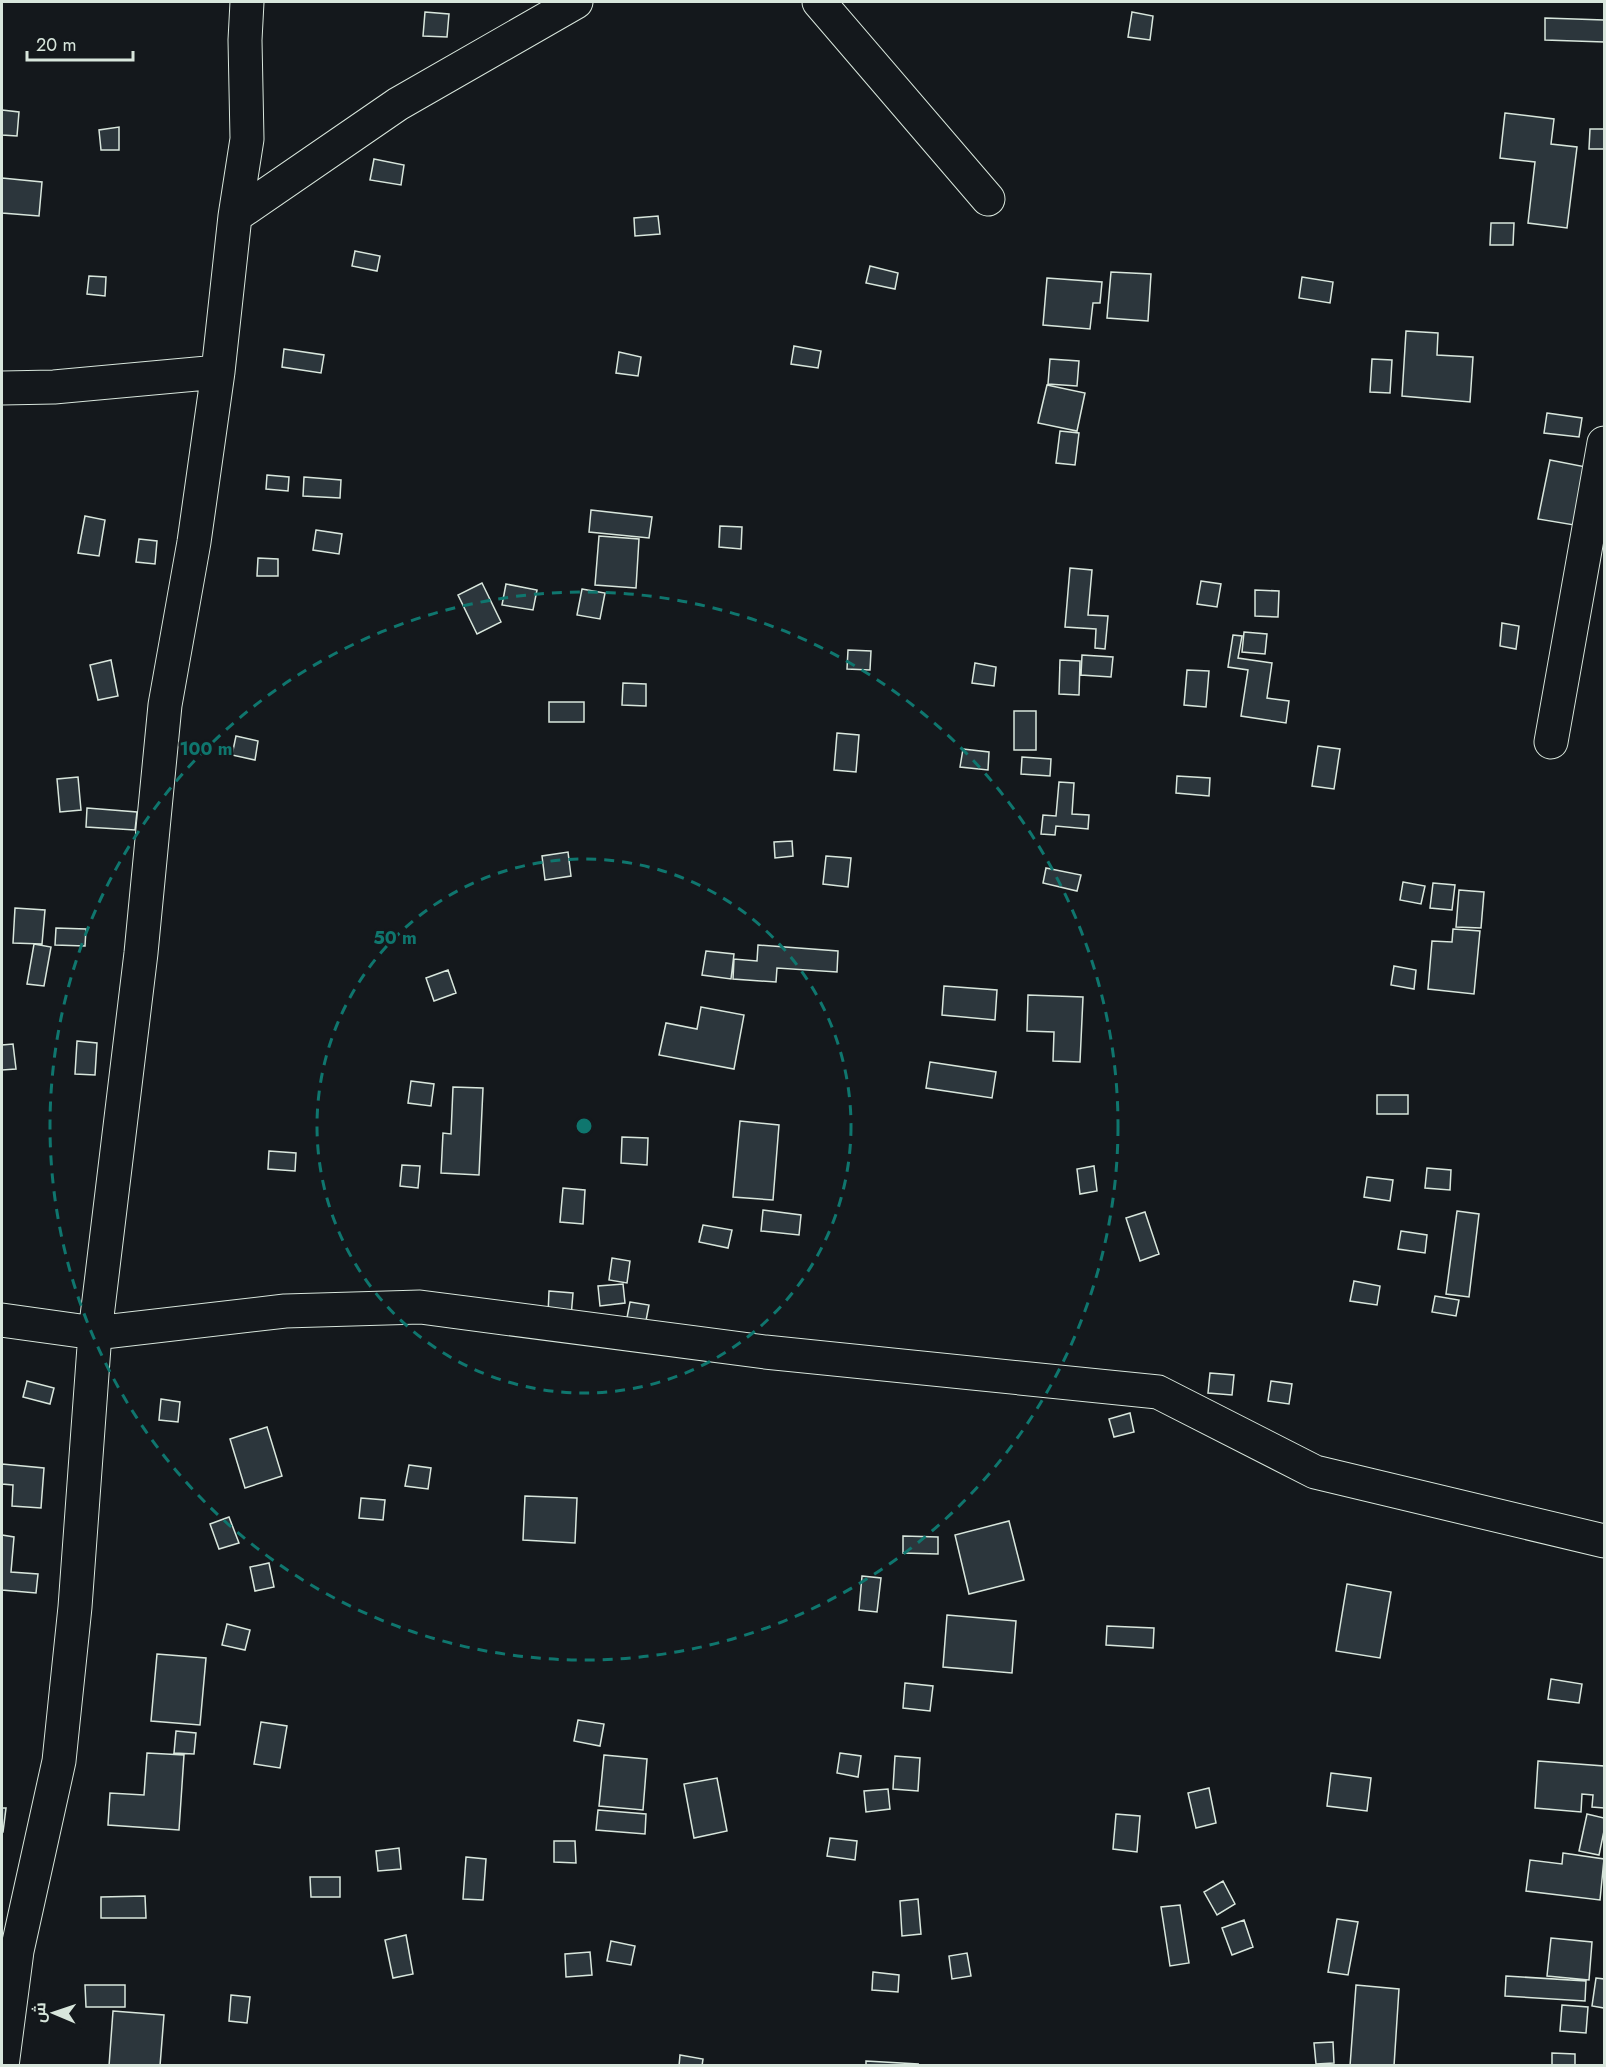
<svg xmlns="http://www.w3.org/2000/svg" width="1606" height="2067" font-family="Jost,Cairo,sans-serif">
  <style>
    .building { fill: #2c363c; stroke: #d8e6dc; stroke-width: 1.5 }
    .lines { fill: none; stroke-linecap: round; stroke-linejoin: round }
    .minor-casing { stroke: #d8e6dc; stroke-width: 35 }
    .minor { stroke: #14181c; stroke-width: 33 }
    .ring { fill: none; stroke: #0f766e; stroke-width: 3; stroke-dasharray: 10 8 }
    .centre { fill: #0f766e; stroke: #14181c; stroke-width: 3 }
    .ring-label { font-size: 18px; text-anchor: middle; font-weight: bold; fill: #0f766e; stroke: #14181c; stroke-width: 4.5; stroke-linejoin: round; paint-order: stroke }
  </style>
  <rect width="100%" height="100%" fill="#14181c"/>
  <path class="building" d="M425,12L449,14L447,37L423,36Z
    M1132,12L1153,16L1150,40L1128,37Z
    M1545,18L1604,20V42L1545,40Z
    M2,110L19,112L17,136L2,135Z
    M1505,113L1554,119L1551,144L1577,147L1567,228L1528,223L1535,162L1500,158Z
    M119,127V150H101L99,130Z
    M1590,129H1604V149H1589Z
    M374,159L404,165L401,185L370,180Z
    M2,178L42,182L39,216L2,213Z
    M658,216L660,234L635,236L634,218Z
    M1491,223H1514L1513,245H1490Z
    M355,251L380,256L377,271L352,266Z
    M870,266L898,273L895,289L866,283Z
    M1111,272L1151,274L1148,321L1107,318Z
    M89,276L106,277L105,296L87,294Z
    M1302,277L1333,282L1330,303L1299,298Z
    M1047,278L1102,282L1100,303H1093L1090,329L1043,325Z
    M1406,331L1438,333L1437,355L1473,357L1470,402L1402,396Z
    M794,346L821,351L818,368L791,364Z
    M284,349L324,355L321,373L282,367Z
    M619,352L641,357L638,376L616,373Z
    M1050,359L1079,361L1077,386L1048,384Z
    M1372,359L1392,360L1390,393L1370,392Z
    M1047,385L1085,393L1077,431L1038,423Z
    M1547,413L1582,418L1579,437L1544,433Z
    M1060,431L1079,433L1075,465L1056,463Z
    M1550,460L1591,468L1580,526L1538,519Z
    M267,475L289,477L288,491L266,489Z
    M304,477L341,480L340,498L303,496Z
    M591,510L652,517L649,538L589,532Z
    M85,516L105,520L99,556L78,553Z
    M720,526L742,527L741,549L719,547Z
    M316,530L342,534L339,554L313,550Z
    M599,536L639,539L636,588L595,585Z
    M139,539L157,541L155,564L136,562Z
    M258,558L278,559V576H257Z
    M1070,568L1092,570L1088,615L1108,616L1105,649L1095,648L1096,629L1065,627Z
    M1201,581L1221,584L1217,607L1197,604Z
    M482,583L501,622L477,634L458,595Z
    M506,584L537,590L533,610L502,605Z
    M582,589L605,593L600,619L577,615Z
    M1255,590L1279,591L1278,617L1255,616Z
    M1502,623L1519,626L1516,649L1500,646Z
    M1244,632L1267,634L1265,654L1242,652Z
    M1233,635L1242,636L1238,658L1272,663L1267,698L1289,701L1286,723L1241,716L1248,670L1228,667Z
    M848,650L871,651L870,670L847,669Z
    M1082,655L1113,657L1111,677L1081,675Z
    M111,660L118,696L98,700L90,665Z
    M1060,660L1080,661L1079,695L1059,694Z
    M975,663L996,667L994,686L972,683Z
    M1187,670L1209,671L1206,707L1184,705Z
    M623,683L646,684V706L622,705Z
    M549,702H584V722H549Z
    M1014,711H1036V750H1014Z
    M837,733L859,735L856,772L834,770Z
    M236,736L258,741L255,760L232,755Z
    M1318,746L1340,749L1334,789L1312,786Z
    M963,749L989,752L988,770L960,767Z
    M1022,757L1051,759L1050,776L1021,774Z
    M1177,776L1210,778L1209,796L1176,793Z
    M78,777L81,810L60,812L57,779Z
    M1059,782L1074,783L1072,814L1089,815L1088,829L1056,826L1055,835L1041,834L1043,815L1056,816Z
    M87,808L137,812L135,830L86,827Z
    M792,841L793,856L775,858L774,842Z
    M568,852L571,876L545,880L542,856Z
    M826,856L851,858L848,887L823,884Z
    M1046,868L1081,875L1077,891L1043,883Z
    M1403,882L1425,886L1421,904L1400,900Z
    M1433,883L1455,885L1452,910L1430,908Z
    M1459,890L1484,892L1481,928L1456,927Z
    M15,908L45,910L42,944L13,943Z
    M56,928L86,929L85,946L55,945Z
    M1453,929L1480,931L1474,994L1428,989L1432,941L1452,942Z
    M34,944L51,947L44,986L27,984Z
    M758,945L838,951L837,972L777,968L776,982L733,979L734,959L757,961Z
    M706,951L734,954L731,979L702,975Z
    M1394,966L1416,970L1414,989L1391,985Z
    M448,970L456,993L434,1001L426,978Z
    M944,986L997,990L995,1020L942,1015Z
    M1028,995L1083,997L1080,1062L1053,1061L1054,1032L1027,1031Z
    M701,1007L744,1015L734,1069L659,1055L666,1023L697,1029Z
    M77,1041L97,1043L95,1075L75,1074Z
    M13,1044L16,1069L2,1070V1045Z
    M930,1062L996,1072L992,1098L926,1088Z
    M411,1081L434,1084L431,1106L408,1103Z
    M453,1087L483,1088L479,1175L441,1173L443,1133L451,1134Z
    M1377,1095H1408V1114H1377Z
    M740,1121L779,1125L773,1200L733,1197Z
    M622,1137L648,1138L647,1165L621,1163Z
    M269,1151L296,1153L295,1171L268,1169Z
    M402,1165L420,1166L418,1188L400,1186Z
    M1094,1166L1097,1191L1080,1194L1077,1169Z
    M1427,1168L1451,1170L1450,1190L1425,1188Z
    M1367,1177L1393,1180L1390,1201L1364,1197Z
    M563,1188L585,1190L583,1224L560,1222Z
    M763,1210L801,1215L799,1235L761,1231Z
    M1457,1211L1479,1214L1469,1297L1446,1294Z
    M1145,1212L1159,1254L1140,1261L1126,1218Z
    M703,1225L732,1230L728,1248L699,1242Z
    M1401,1231L1427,1235L1425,1253L1398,1249Z
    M612,1258L630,1261L627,1283L609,1280Z
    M1354,1281L1380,1286L1377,1305L1350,1301Z
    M623,1284L625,1303L600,1306L598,1286Z
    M549,1291L573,1293L571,1317L548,1315Z
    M1435,1296L1459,1300L1456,1316L1432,1312Z
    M630,1302L649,1305L644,1331L625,1328Z
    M1210,1373L1234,1375L1232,1395L1208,1393Z
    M27,1381L54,1388L50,1404L23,1397Z
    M1271,1381L1292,1384L1289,1404L1268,1401Z
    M161,1399L180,1402L178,1422L159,1420Z
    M1130,1413L1134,1432L1114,1437L1109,1419Z
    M267,1427L282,1476L245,1488L230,1439Z
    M2,1464L44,1468L41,1508L12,1506L13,1485L2,1484Z
    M409,1465L431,1468L428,1489L405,1486Z
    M525,1496L577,1498L575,1543L523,1540Z
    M361,1498L385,1500L383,1520L359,1518Z
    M229,1517L239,1543L219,1549L210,1524Z
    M1009,1521L1024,1580L969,1594L955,1535Z
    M2,1535L14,1537L11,1572L38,1574L36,1593L2,1590Z
    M903,1536L938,1537V1554L903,1553Z
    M269,1563L274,1587L255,1591L250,1567Z
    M862,1576L881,1578L877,1612L859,1610Z
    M1347,1584L1391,1592L1380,1658L1336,1651Z
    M947,1615L1016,1621L1012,1673L943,1667Z
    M227,1624L250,1630L245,1650L222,1645Z
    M1107,1626L1154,1628L1153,1648L1106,1645Z
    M157,1654L206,1658L200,1725L151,1721Z
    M1551,1679L1582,1684L1579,1703L1548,1699Z
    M905,1683L933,1686L930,1711L903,1708Z
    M578,1720L604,1724L600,1746L574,1741Z
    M261,1722L287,1726L280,1768L254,1764Z
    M176,1731L196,1733L194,1754L174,1753Z
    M147,1753L184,1755L179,1830L108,1825L110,1793L144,1795Z
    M840,1753L861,1756L858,1777L837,1773Z
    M604,1755L647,1759L643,1810L599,1806Z
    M895,1756L920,1758L918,1791L893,1789Z
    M1538,1761L1604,1766V1808L1592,1807L1593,1795L1582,1794L1581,1812L1535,1808Z
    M1331,1773L1371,1778L1367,1811L1327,1806Z
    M717,1778L727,1831L694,1838L684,1784Z
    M1209,1788L1216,1823L1196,1828L1188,1793Z
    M888,1789L890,1809L866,1812L864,1791Z
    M2,1808H6L3,1832H2Z
    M598,1810L646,1814L645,1834L596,1830Z
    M1116,1814L1140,1816L1137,1852L1113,1849Z
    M1587,1814L1604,1818V1831L1599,1855L1579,1851Z
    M830,1838L857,1841L855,1860L827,1856Z
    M554,1841H575L576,1863L554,1862Z
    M399,1848L401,1869L378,1871L376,1851Z
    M1563,1853L1604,1859L1600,1900L1526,1891L1530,1860L1562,1864Z
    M466,1857L486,1859L483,1900L463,1899Z
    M310,1877H340V1897H311Z
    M1223,1881L1235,1904L1217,1915L1204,1892Z
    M145,1896L146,1918H101V1897Z
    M918,1899L921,1934L902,1936L900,1901Z
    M1180,1905L1189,1963L1170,1966L1161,1907Z
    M1337,1919L1358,1922L1348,1975L1328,1972Z
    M1244,1920L1253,1947L1232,1955L1222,1928Z
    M406,1935L413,1974L393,1978L385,1940Z
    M1551,1938L1592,1942L1589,1980L1547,1976Z
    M611,1941L635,1946L631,1965L607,1961Z
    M590,1952L592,1975L566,1977L565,1954Z
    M967,1953L971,1976L952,1979L949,1956Z
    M873,1972L899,1975L898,1992L872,1990Z
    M1506,1976L1586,1981L1585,2001L1505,1996Z
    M1596,1978L1604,1979V2008L1592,2006Z
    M85,1985H125V2007H86Z
    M1356,1985L1399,1989L1394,2066H1350Z
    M231,1995L250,1997L247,2023L229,2021Z
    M1562,2005L1588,2007L1586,2033L1560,2031Z
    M113,2011L164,2015L160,2066H109Z
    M1333,2042L1334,2063L1316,2064L1314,2043Z
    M1552,2053L1575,2054V2066H1552Z
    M680,2055L703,2059L702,2066H679Z
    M866,2061L918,2064L917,2066H866Z"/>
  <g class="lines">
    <g class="minor-casing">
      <path id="minor" d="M819,2L988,199
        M235,216L398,104L576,2
        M2,388L54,387L218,372
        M1551,742L1604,443
        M2,1320L95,1333L285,1311L420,1307L765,1352L1158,1392L1315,1472L1604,1541
        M2,2066L17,1951L59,1761L75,1607L95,1333L141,953L165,705L194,542L218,372L235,216L247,139L245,40L247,2"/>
    </g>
    <use href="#minor" class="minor"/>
  </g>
  <g class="ring">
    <circle cx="584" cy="1126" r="267"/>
    <circle cx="584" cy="1126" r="534"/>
  </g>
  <circle cx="584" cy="1126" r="9" class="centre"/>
  <g class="ring-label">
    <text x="206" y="755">100 m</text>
    <text x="395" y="944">50 m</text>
  </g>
  <rect width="1606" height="2067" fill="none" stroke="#d8e6dc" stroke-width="6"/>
  <g transform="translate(54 2013) rotate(272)" stroke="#14181c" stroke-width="4.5" paint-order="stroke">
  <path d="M0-4.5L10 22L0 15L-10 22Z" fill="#d8e6dc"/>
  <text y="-9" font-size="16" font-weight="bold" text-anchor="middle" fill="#d8e6dc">ش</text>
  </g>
  <path d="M27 51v9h106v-9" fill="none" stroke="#d8e6dc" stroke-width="3"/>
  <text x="36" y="51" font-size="18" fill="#d8e6dc" stroke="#14181c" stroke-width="4.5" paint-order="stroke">20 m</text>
</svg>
